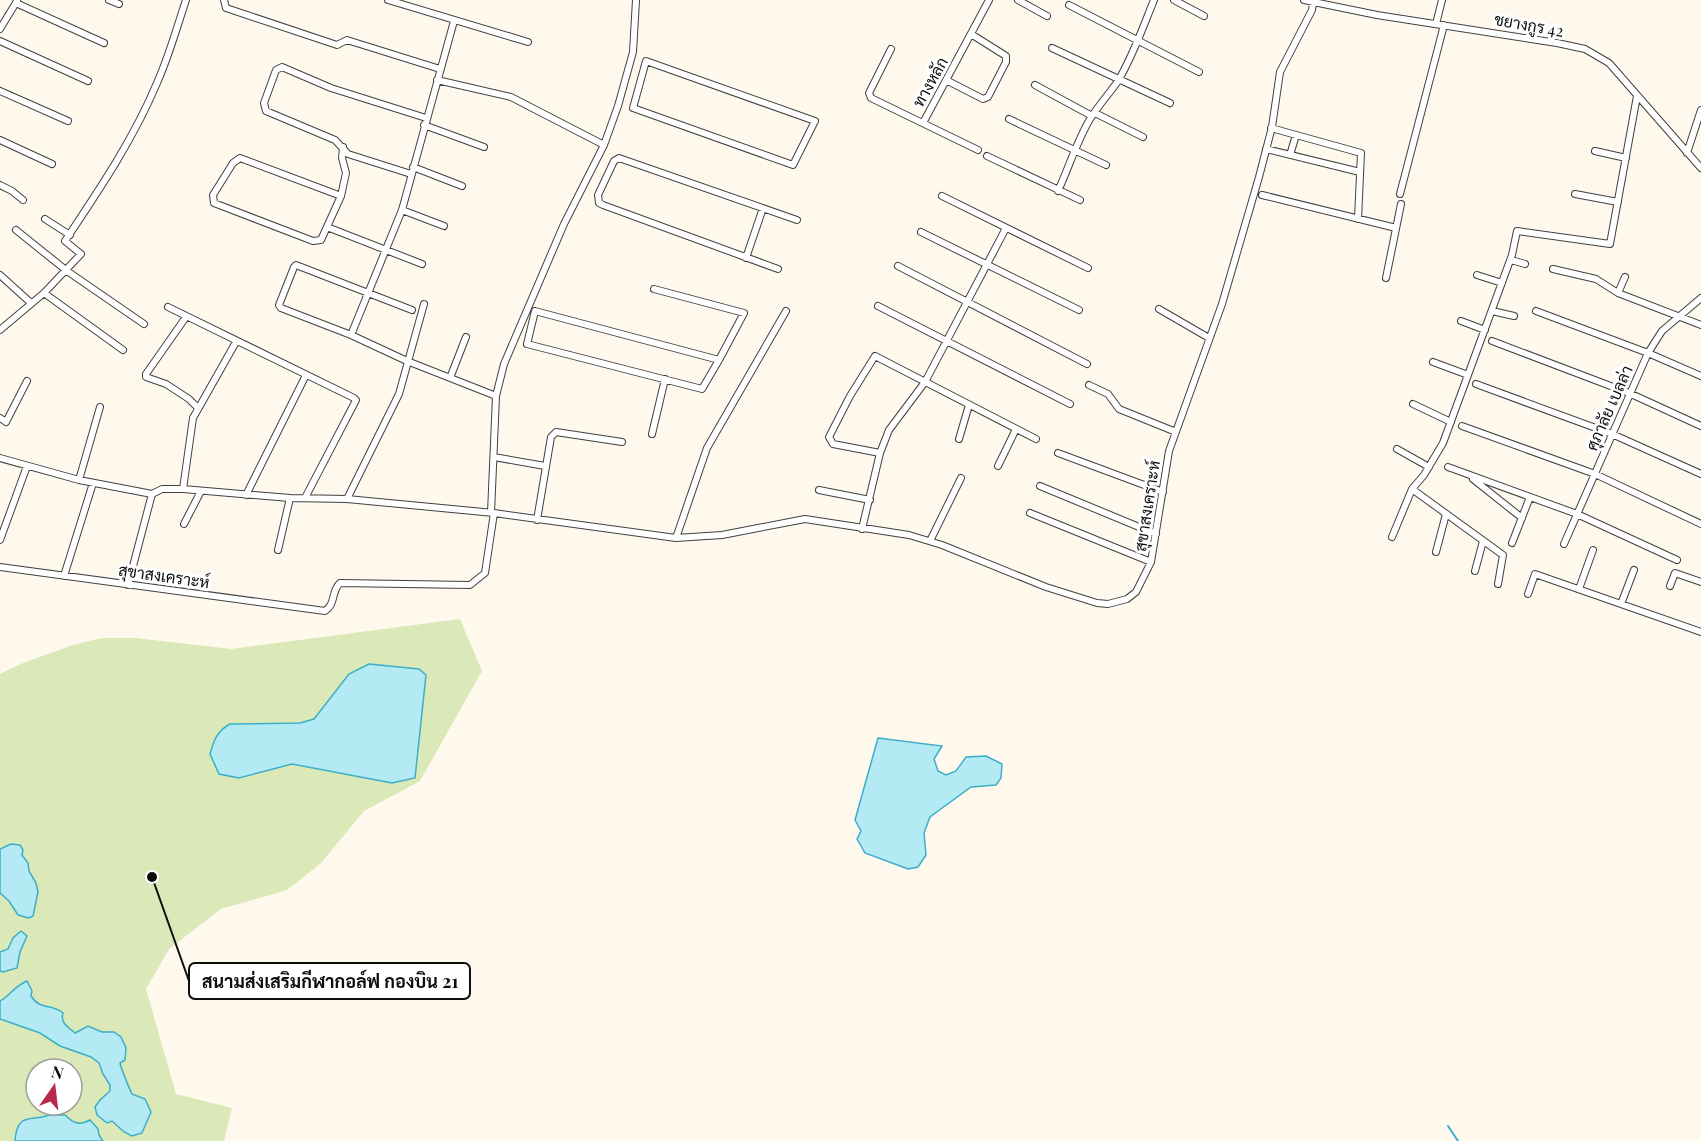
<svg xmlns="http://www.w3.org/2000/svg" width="1701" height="1141" font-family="'Playfair Display',Sarabun,serif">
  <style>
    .green { fill: #dbe8b8; fill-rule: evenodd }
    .water { fill: #b4eaf4; stroke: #3caec9; stroke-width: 1.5 }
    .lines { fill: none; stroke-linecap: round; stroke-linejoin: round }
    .stream { stroke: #3caec9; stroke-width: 2 }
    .street-casing { stroke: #404040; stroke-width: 8 }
    .street { stroke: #fff; stroke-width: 6 }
    .labels { text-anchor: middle; stroke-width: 6; stroke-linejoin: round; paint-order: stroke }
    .street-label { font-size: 16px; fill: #0d0d0d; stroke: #fff }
    .leader { fill: none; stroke: #0d0d0d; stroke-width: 2 }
    .callout-dot { fill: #0d0d0d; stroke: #fff; stroke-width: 2 }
    .callout { fill: #fff; stroke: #0d0d0d; stroke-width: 2 }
    .callout-label { font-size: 18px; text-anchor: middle; font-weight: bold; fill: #0d0d0d }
  </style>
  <rect width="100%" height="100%" fill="#fff8ed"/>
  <path class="green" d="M460,619L482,671L420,781L364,811L320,864L287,890L221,909L169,949L146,989L176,1094L232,1108L224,1141H0V674L23,663L73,645L102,638H136L231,649ZM36,1069H72V1105H36Z"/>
  <path class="water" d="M369,664L419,669L426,675L415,778L392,783L292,764L239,778L219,774L210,754C214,740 217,731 230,724L300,723L314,719L349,674Z
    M878,738L942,746L934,759L938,771L946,775L956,771L966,757L986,756L1002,764L1001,778L996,785L971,787L930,817L924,833L926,855L918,867L908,869L865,853L857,839L861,831L855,820Z
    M11,844L20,845L23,850L22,855L28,863L29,871L36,883L38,892L33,916L29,918L18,915L9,901L0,893V849Z
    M21,931L27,936L20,952L17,968L3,972L0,971V952L8,949L13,938Z
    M27,981L32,991L31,996C41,1011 50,1003 63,1013C60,1023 68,1027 75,1033L88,1026L102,1032H114L121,1037L126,1048L125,1060L120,1063C121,1068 129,1088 132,1094L145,1099L151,1112L142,1133L132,1136L124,1132L112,1121L107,1123L97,1115L95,1107L100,1100L110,1091V1085L103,1074L99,1063L91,1057L60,1046L40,1033L0,1019V1001C11,995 13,987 27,981Z
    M49,1115H65C73,1123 79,1126 90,1120L98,1129L99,1135L103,1141H15C17,1111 32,1122 49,1115Z"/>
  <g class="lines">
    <path class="stream" d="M1448,1126L1458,1141"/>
    <g class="street-casing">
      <path id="street" d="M109,0L119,4
        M224,0L226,8L337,45L347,40L440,69
        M388,0L528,42
        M1018,0L1047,16
        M1174,0L1204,16
        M1304,0L1377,15L1557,43L1585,49L1609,63L1701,168
        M16,3L104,43
        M1069,5L1199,72
        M1436,24L1442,0
        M0,29L17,1
        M0,41L88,81
        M1052,48L1170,103
        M891,49L869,93L871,98L978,150
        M646,61L815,121L793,165L633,108Z
        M437,80L511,97L604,145
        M946,80L983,99L988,97L1006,62V56L971,34
        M1035,85L1092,116
        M0,91L68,121
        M1095,113L1143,137
        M1009,119L1106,165
        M923,123L989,0
        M424,125L484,147
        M1271,128L1361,153L1358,219
        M0,140L52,164
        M1266,149L1360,172
        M1595,151L1626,158
        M1687,153L1701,110
        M1290,155L1296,135
        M987,156L1080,200
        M240,158L341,196L321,240L313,241L214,203L213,195L233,163Z
        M413,167L462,186
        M411,174L348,154L335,140L266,111L264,103L276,70L282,67L331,88L426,118
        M0,185L12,191L23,200
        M1058,191C1069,167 1077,141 1090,119C1098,106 1109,94 1118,81C1133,56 1143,27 1154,0
        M1400,194L1444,25
        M1575,194L1618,202
        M1262,195L1396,228
        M341,196L346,173L342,158L343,147
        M942,196L1088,268
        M402,210L444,226
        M45,219L70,235
        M327,227L422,264
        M16,230L67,271L144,324
        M921,232L1079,310
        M746,258L763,208
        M1511,260L1525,264
        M898,266L1087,364
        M778,269L603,205L599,203L598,195L614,161L619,158L797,220
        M1553,269L1596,279L1618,293L1701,325
        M0,275L31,303
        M1477,275L1502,283
        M1386,278L1401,204
        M654,289L744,313L719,360
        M44,293L123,350
        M1618,293L1625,277
        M878,306L1070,404
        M168,307L354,398L356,400L354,404L305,498
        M1159,309L1209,338
        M412,310L296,265L294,267L279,305L281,308L351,335L407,361L496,396
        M535,311L719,360L702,389L527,344Z
        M1492,311L1514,316
        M1536,311L1648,353L1701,376
        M186,317L146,374V377L166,384L189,399L198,408
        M1461,321L1485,330
        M0,330L44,293L81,254L65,241C99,190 133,140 157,83C169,56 177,27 186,0
        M351,335L402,210L454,21
        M1492,341L1629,393L1701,426
        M1433,362L1468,375
        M450,378L466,337
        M1476,384L1612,434L1701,474
        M1089,385L1108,394L1119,409L1176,432
        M1413,404L1451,422
        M0,418L6,422L27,381
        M1462,426L1595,474L1701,524
        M652,434L665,379
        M959,439L969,405
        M1397,449L1429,467
        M880,453L833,444L829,437L850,396L875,356L1036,439
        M1058,453L1163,492
        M494,457L545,466
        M0,458L79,480L152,494
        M998,466L1016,429
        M1448,467L1577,514L1677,560
        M1473,479L1522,518
        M79,480L100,407
        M1040,486L1156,534
        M183,489L193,418L236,342
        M1412,489L1503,555L1498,584
        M819,490L870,500
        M246,495L306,375
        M347,499L399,394L424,304
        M491,513L496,396L504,364L564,224L604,145L618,106L633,52L636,0
        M1030,513L1151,562
        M537,520L551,437L556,432L622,442
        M184,524L201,491
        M862,529L880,453L889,430L925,382L1006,228
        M1392,537L1412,489L1424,475L1443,443L1512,255L1517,231L1610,244L1637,96
        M676,538L707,448L786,311
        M0,540L27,466
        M930,541L961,478
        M1512,543L1530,497
        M1564,544L1648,353L1662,331L1701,298
        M278,550L290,498
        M1436,552L1446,514
        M0,567L325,611C336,604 331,591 340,583L470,585L485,573L494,513
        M1475,571L1483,541
        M64,576L93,483
        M128,585L152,494L162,489H183L290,498L347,499L494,513L676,538L722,535L805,519L909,535L942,545L1046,587L1097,603L1108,604L1127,599L1136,592L1151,562L1169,451L1222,304L1259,177L1272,127L1280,72L1312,10L1313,2
        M1670,586L1675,573L1701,582
        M1579,589L1593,550
        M1528,594L1535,574L1701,632
        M1621,604L1634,570"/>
    </g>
    <use href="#street" class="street"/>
  </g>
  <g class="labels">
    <g class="street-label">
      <text transform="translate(1529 25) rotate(10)" y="6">ชยางกูร 42</text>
      <text transform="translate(930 82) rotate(-61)" y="6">ทางหลัก</text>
      <text transform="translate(1609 408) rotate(-66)" y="6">ศุภาลัย เบลล่า</text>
      <text transform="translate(1147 506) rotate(-81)" y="6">สุขาสงเคราะห์</text>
      <text transform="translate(164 576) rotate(8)" y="6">สุขาสงเคราะห์</text>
    </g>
  </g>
  <path class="leader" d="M152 877L189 981"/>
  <circle class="callout-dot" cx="152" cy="877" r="6"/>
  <rect class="callout" x="189" y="963" width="281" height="36" rx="6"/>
  <g class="callout-label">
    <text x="330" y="988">สนามส่งเสริมกีฬากอล์ฟ กองบิน 21</text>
  </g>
  <g transform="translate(54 1087) rotate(14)"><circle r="28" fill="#ffffff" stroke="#9e9e9e" stroke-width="1.5"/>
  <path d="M0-4.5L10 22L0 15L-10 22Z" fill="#b9294e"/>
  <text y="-9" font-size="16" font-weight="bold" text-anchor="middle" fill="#0d0d0d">N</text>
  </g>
</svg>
